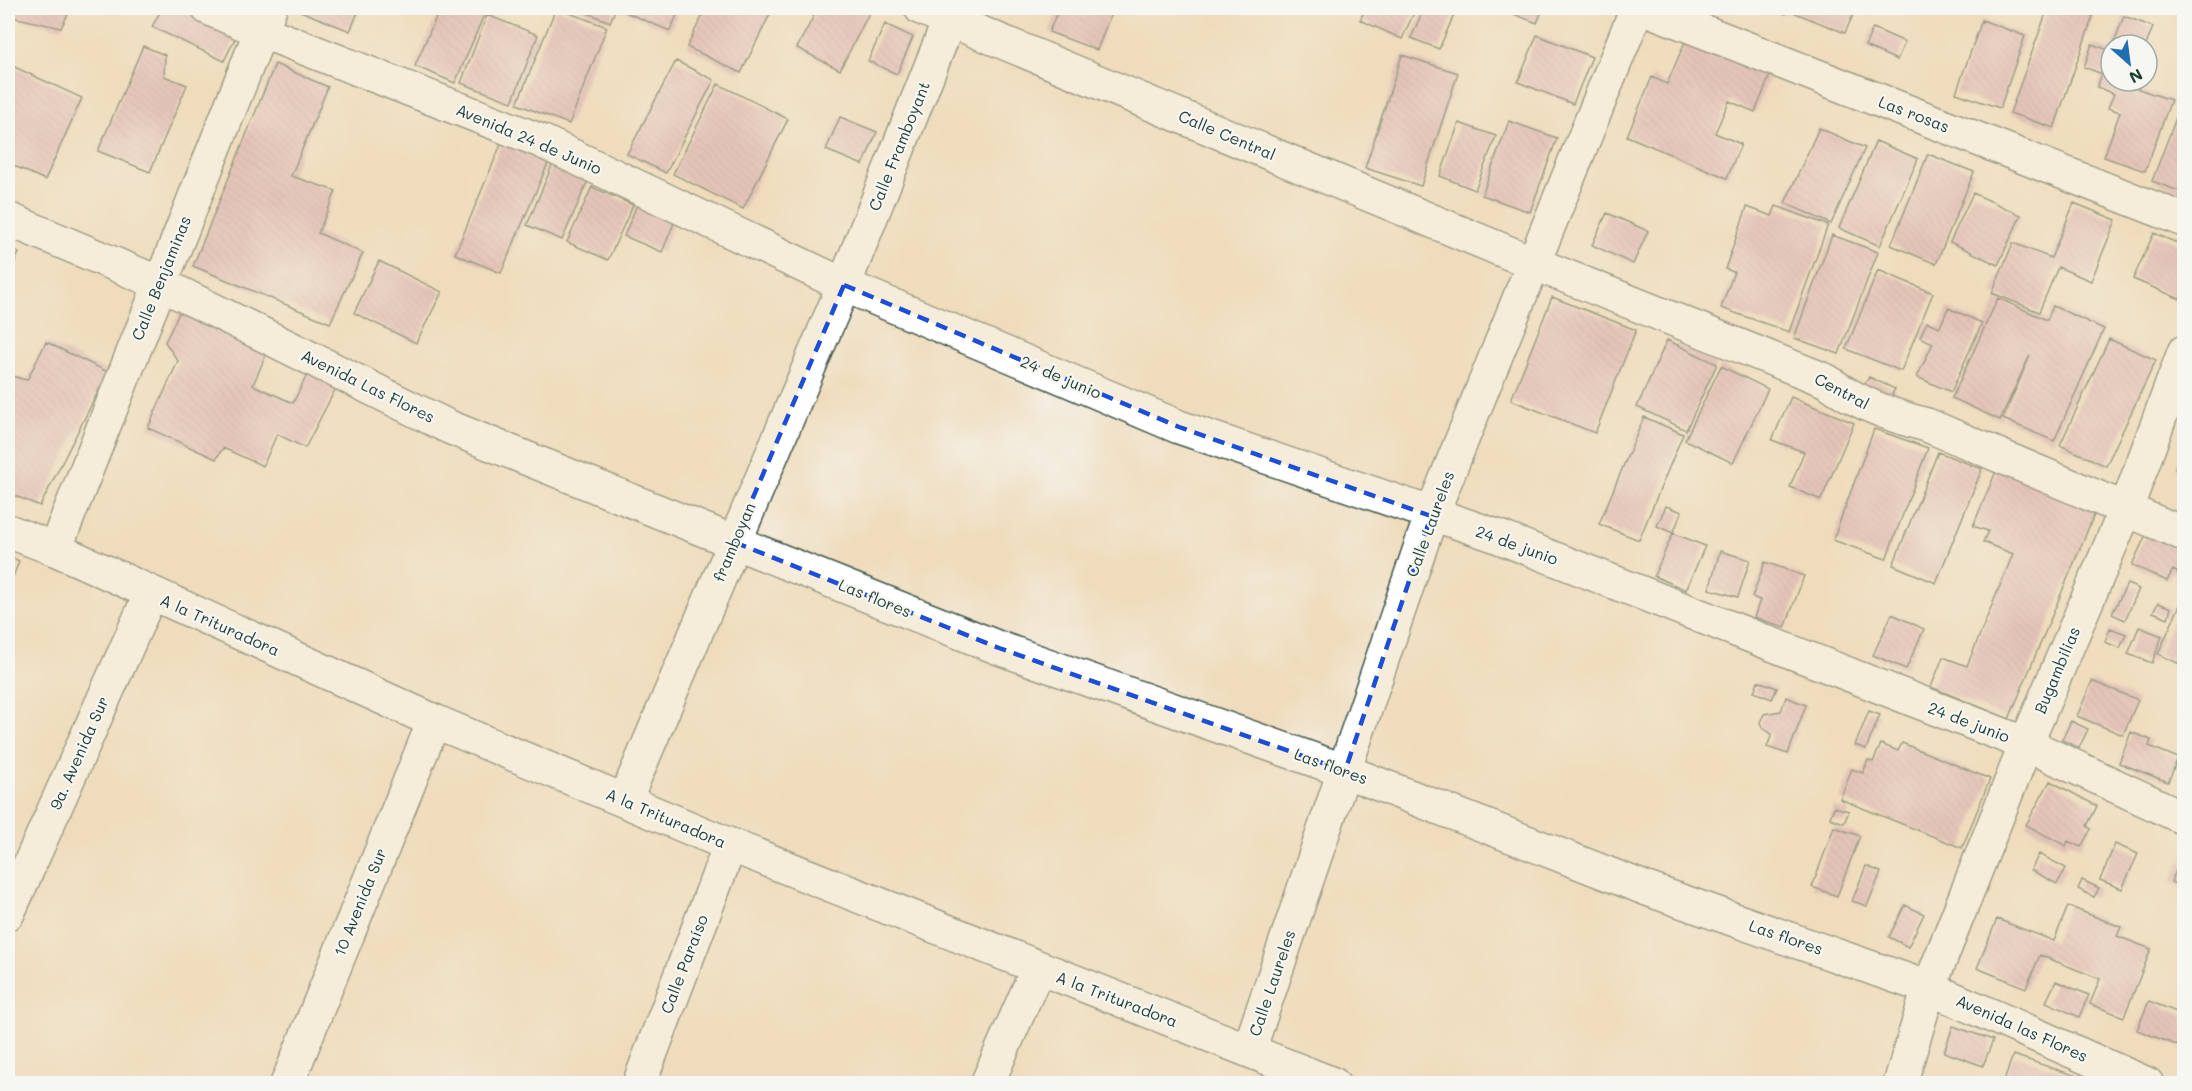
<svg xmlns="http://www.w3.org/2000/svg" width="2192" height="1091" font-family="Mali,sans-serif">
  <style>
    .building { fill: url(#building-back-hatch) }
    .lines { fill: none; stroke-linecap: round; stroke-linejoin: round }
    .street-casing { stroke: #3e5548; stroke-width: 36 }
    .secondary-casing { stroke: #3e5548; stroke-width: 36 }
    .street { stroke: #fff; stroke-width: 33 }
    .secondary { stroke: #fff; stroke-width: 33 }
    .marked { fill: none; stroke: #1d4ed8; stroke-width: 4.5; stroke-dasharray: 12 8; stroke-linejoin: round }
    .labels { text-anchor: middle; stroke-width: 4.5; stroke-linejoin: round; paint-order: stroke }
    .street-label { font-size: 16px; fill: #1f3d34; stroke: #f6f6f2 }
  </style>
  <defs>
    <pattern id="building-back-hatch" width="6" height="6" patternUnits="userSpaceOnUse" patternTransform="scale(1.5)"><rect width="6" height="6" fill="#d8a5b5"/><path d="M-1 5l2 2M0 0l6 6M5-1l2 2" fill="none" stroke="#af8894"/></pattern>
  </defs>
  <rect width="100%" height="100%" fill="#f6f6f2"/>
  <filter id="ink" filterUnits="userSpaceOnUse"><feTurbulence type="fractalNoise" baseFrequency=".0167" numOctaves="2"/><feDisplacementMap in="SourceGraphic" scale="12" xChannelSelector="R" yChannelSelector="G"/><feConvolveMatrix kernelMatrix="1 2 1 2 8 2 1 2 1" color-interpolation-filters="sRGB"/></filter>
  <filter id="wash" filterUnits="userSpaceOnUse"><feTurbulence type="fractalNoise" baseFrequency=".008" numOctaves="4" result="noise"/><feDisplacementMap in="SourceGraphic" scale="24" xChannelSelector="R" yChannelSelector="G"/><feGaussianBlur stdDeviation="1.35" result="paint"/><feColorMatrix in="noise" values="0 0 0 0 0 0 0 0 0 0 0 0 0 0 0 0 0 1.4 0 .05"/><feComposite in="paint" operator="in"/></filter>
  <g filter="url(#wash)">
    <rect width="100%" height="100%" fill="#efdcbc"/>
    <g id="blocks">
      <path class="building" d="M8,8H71L61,28L8,16Z
        M162,8H188L238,32L224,61L152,27Z
        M293,8H360L350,31Z
        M440,8H487L455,83L415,66Z
        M556,8L607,27L569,124L517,104Z
        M575,8H616L610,22Z
        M616,8H680L670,31Z
        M706,8H773L741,73L687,47Z
        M818,8H864L870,11L840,70L797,48Z
        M1059,8H1113L1097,50L1049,32Z
        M1366,8H1416L1402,39L1360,20Z
        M1424,8H1457L1439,49L1411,38Z
        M1498,8H1543L1537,23Z
        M1770,8H1789L1786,14Z
        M1798,8H1856L1845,33L1795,13Z
        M2048,8H2069L2093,16L2054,128L2010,113Z
        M487,15L538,35L512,102L461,83Z
        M2124,16L2153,27L2146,45H2113Z
        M1982,20L2025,36L2000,108L1956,93Z
        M885,24L913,37L897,74L868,61Z
        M1873,28L1905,42L1897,60L1865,46Z
        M1537,35L1592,57L1573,104L1518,82Z
        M1687,37L1771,73L1755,112L1729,101L1715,133L1741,144L1727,178L1627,136L1652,77L1667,84Z
        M2092,44L2111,51V81H2132L2130,86L2171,100L2145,171L2104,157L2120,112L2108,108L2114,94L2097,87L2102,74L2084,67Z
        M143,46L165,55L164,76L187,85L150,172L98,151Z
        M1402,55L1458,73L1421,186L1365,168Z
        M676,61L714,80L666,173L627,154Z
        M8,64L82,98L45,180L8,163Z
        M275,64L328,87L291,176L336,191L318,233L363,253L330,323L193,266Z
        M718,84L788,119L743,209L673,174Z
        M2184,97V193L2152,181Z
        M840,117L877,132L863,165L826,150Z
        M1509,121L1557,138L1530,212L1482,195Z
        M1459,123L1496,136L1475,190L1440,176Z
        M1819,128L1865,148L1831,224L1785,203Z
        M1876,141L1918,159L1880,246L1839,228Z
        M502,142L549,161L501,273L455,254Z
        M1928,154L1974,172L1936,264L1891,245Z
        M554,161L590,176L562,240L527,225Z
        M592,187L633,205L608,260L567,242Z
        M1973,193L2021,215L1998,265L1950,242Z
        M641,195L679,211L662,252L624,236Z
        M2074,203L2116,220L2091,281L2058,267L2039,312L1992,293L2013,243L2051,258Z
        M1776,206L1828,225L1789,332L1721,308L1734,272L1725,269L1747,207L1772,216Z
        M1607,213L1648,231L1633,264L1592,245Z
        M2154,233L2184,246V289L2180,299L2133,279Z
        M1832,235L1878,252L1839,354L1794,338Z
        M8,247L19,253L8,277Z
        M379,261L442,292L416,343L354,313Z
        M1878,270L1933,293L1901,371L1846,349Z
        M1552,297L1636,330L1595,433L1511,400Z
        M1998,298L2047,320L2053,306L2104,329L2054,441L2003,419L2030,355L2000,420L1952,398Z
        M1948,308L1982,323L1951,392L1917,377L1933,343L1920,337L1927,322L1940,327Z
        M181,309L268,350L253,385L293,403L312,365L340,380L305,448L277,434L263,466L223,448L216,459L148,428L178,361L165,342Z
        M2109,339L2156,360L2106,466L2060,445Z
        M1667,340L1717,364L1686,430L1637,407Z
        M46,342L108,372L40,506L8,493V375L27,380Z
        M1721,366L1768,389L1733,463L1685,440Z
        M1869,377L1895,389L1888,402L1862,390Z
        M1791,397L1854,423L1821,500L1790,487L1804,452L1772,440Z
        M1644,417L1683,434L1639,540L1599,524Z
        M1874,429L1928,448L1886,559L1833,540Z
        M2184,446V471L2175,468Z
        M1938,452L1982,469L1936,583L1893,565Z
        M1997,469L2096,510L2009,719L1931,687L1943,657L1967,666L2013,554L1983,542L1988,531L1973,526Z
        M1666,506L1682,512L1673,533L1705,546L1686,590L1654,576L1673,533L1657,526Z
        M2149,528L2184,544V576L2173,570L2167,581L2132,565Z
        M1720,551L1750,560L1738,597L1709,589Z
        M8,556L19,561L13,577L8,575Z
        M1765,562L1804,576L1785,628L1754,617L1760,600L1752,597Z
        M2127,584L2139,589L2125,620L2112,614Z
        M2184,596V666L2158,654Z
        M2158,603L2171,608L2168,618L2153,612Z
        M1892,614L1924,629L1906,669L1873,655Z
        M2139,627L2162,636L2152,663L2128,654Z
        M2110,628L2126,634L2120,648L2105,642Z
        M1758,681L1777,688L1772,699L1754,692Z
        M2092,681L2138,700L2123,735L2077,716Z
        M1786,697L1806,705L1788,754L1767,747L1772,734L1762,728L1760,722L1764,714L1781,711Z
        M1869,711L1880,715L1866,749L1855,745Z
        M2071,721L2088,729L2079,748L2062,740Z
        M2131,732L2151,740L2149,746L2178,758L2168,782L2119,763Z
        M2184,742V761L2178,758Z
        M1902,743L1990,779L1962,848L1840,799L1852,769L1863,773L1868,760L1873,762L1881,744L1898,751Z
        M2050,781L2097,806L2087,826L2091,829L2081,847L2068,841L2066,846L2026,825Z
        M1834,807L1849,811L1844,823L1830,818Z
        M1834,827L1860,836L1837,896L1812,887Z
        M2115,844L2138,854L2122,889L2100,880Z
        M2039,854L2066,868L2057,884L2031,870Z
        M2181,860L2184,861V888L2171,882Z
        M1866,866L1881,872L1867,906L1852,901Z
        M2082,880L2099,888L2094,897L2078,889Z
        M1905,905L1924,914L1908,947L1889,937Z
        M2068,906L2121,927L2117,936L2151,949L2124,1017L2090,1004L2100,979L2040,955L2026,988L1977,968L1997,919L2054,941Z
        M2056,981L2089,995L2079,1017L2046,1002Z
        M2149,1001L2184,1015V1048L2137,1030Z
        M1953,1026L1993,1040L1983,1066L1944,1052Z
        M2013,1055L2098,1083V1084H2003Z"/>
    </g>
  </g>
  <g filter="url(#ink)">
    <use href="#blocks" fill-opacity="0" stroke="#3e5548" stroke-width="1.5"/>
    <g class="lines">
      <g class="street-casing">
        <path id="street" d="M208,8L261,31L541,141L844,285L1179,427L1494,535L2026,744L2184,818
          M921,8L1533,263L1827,381C1857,403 1891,416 1927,425L2184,534
          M1644,8L2184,220
          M8,219L159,283L449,427L734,542L999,648L1345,771L1647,889L1929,988L2147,1084
          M55,549L270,8
          M625,800L844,285L954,8
          M8,913L151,593
          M1249,1050L1431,516L1637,8
          M287,1084L434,721
          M639,1084L730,845
          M987,1084L1038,968
          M1900,1084L1929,988L2026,744L2126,509L2184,352"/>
      </g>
      <g class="secondary-casing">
        <path id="secondary" d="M8,531L55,549L434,721L730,845L1333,1084"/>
      </g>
      <use href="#street" class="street"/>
      <use href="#secondary" class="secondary"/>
    </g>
  </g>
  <path d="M0 0H2192V1091H0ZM844,285L1179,427L1431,516L1345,771L999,648L734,542Z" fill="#efdcbc" fill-opacity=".55" fill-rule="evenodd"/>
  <path class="marked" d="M844,285L1179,427L1431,516L1345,771L999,648L734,542Z"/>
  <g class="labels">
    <g class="street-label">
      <text transform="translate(1914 114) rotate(21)" y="6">Las rosas</text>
      <text transform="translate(1227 135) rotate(23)" y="6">Calle Central</text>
      <text transform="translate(529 139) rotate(23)" y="6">Avenida 24 de Junio</text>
      <text transform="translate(899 146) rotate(-68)" y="6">Calle Framboyant</text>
      <text transform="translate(161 278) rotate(-68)" y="6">Calle Benjaminas</text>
      <text transform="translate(1061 377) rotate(23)" y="6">24 de junio</text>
      <text transform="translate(368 386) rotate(26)" y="6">Avenida Las Flores</text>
      <text transform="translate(1842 391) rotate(28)" y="6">Central</text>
      <text transform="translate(1430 524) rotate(-70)" y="6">Calle Laureles</text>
      <text transform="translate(734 542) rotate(-67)" y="6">framboyan</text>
      <text transform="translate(1517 545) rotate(20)" y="6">24 de junio</text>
      <text transform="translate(875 598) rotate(22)" y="6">Las flores</text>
      <text transform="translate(220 625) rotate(24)" y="6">A la Trituradora</text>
      <text transform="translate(2057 670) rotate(-67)" y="6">Bugambilias</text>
      <text transform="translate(1969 722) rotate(21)" y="6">24 de junio</text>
      <text transform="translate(79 753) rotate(-66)" y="6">9a. Avenida Sur</text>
      <text transform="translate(1331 766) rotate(20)" y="6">Las flores</text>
      <text transform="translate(666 818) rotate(23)" y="6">A la Trituradora</text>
      <text transform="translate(360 902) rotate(-68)" y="6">10 Avenida Sur</text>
      <text transform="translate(1786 937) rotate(19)" y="6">Las flores</text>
      <text transform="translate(684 964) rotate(-69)" y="6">Calle Paraíso</text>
      <text transform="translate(1272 983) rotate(-71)" y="6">Calle Laureles</text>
      <text transform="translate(1117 999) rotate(21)" y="6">A la Trituradora</text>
      <text transform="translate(2022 1028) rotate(24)" y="6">Avenida las Flores</text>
    </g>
  </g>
  <rect width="2192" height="1091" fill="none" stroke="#f6f6f2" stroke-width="30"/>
  <g transform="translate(2129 63) rotate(152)"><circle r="28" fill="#f6f6f2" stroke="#a0aca6" stroke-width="1.5"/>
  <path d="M0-4.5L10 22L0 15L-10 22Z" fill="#1f6fb2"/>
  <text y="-9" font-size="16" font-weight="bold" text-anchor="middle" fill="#1f3d34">N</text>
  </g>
</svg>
